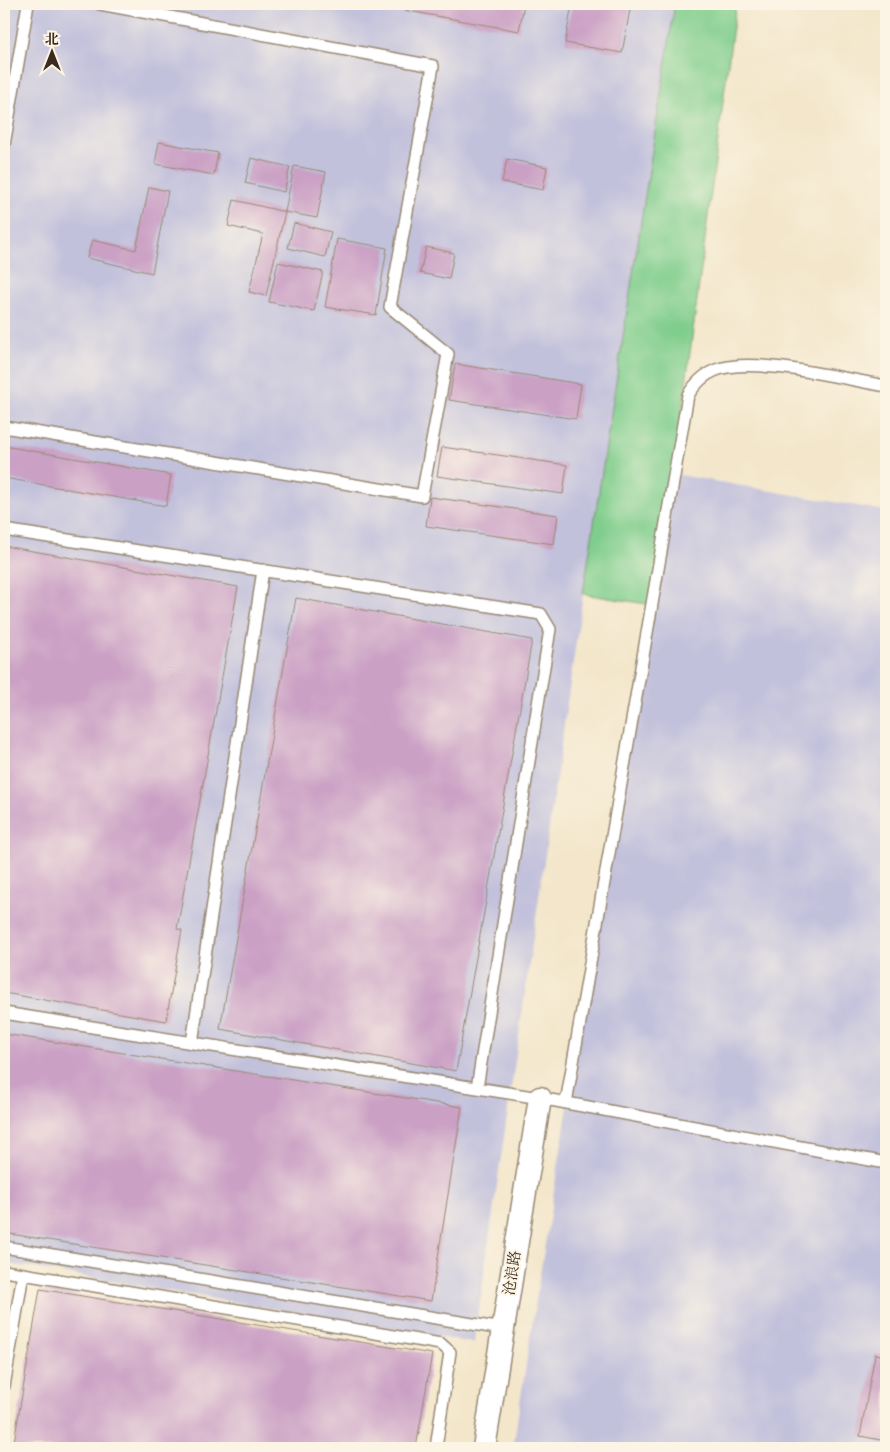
<svg xmlns="http://www.w3.org/2000/svg" width="890" height="1452" font-family="'IM FELL English','Noto Serif SC',serif">
  <style>
    .industrial { fill: #c2c1dc }
    .green { fill: #80ce8d; stroke: #5e7c56 }
    .building { fill: #caa0c5 }
    .lines { fill: none; stroke-linecap: round; stroke-linejoin: round }
    .lane-casing { stroke: #978874; stroke-width: 14 }
    .street-casing { stroke: #978874; stroke-width: 25 }
    .lane { stroke: #fff; stroke-width: 11 }
    .street { stroke: #fff; stroke-width: 22 }
    .labels { text-anchor: middle; stroke-width: 4; stroke-linejoin: round; paint-order: stroke }
    .street-label { font-size: 15px; fill: #3b2a1e; stroke: #fcf5e5 }
  </style>
  <rect width="100%" height="100%" fill="#fcf5e5"/>
  <filter id="ink" filterUnits="userSpaceOnUse"><feTurbulence type="fractalNoise" baseFrequency=".02" numOctaves="2"/><feDisplacementMap in="SourceGraphic" scale="10" xChannelSelector="R" yChannelSelector="G"/><feConvolveMatrix kernelMatrix="1 2 1 2 8 2 1 2 1" color-interpolation-filters="sRGB"/></filter>
  <filter id="wash" filterUnits="userSpaceOnUse"><feTurbulence type="fractalNoise" baseFrequency=".0096" numOctaves="4" result="noise"/><feDisplacementMap in="SourceGraphic" scale="20" xChannelSelector="R" yChannelSelector="G"/><feGaussianBlur stdDeviation="1.12" result="paint"/><feColorMatrix in="noise" values="0 0 0 0 0 0 0 0 0 0 0 0 0 0 0 0 0 1.4 0 .05"/><feComposite in="paint" operator="in"/></filter>
  <g filter="url(#wash)">
    <rect width="100%" height="100%" fill="#f3e6ca"/>
    <path class="industrial" d="M4,4H675L583,594L474,1343L4,1263Z
      M674,474L886,511V1448H513L540,1274Z"/>
    <path class="green" d="M675,4H736L674,474L653,605L583,594Z"/>
    <g id="blocks">
      <path class="building" d="M370,4H524L519,31Z
        M572,4H631L622,53L565,43Z
        M159,142L218,153L214,175L155,164Z
        M251,158L290,167L284,192L245,183Z
        M507,159L547,167L543,190L502,182Z
        M294,166L326,172L317,218L285,212Z
        M149,187L168,191L152,273L87,258L92,240L136,250Z
        M234,200L285,212L266,296L249,292L263,234L228,226Z
        M294,223L331,232L325,257L288,248Z
        M337,239L387,248L376,315L325,307Z
        M426,247L454,253L449,279L420,273Z
        M278,262L323,272L314,311L269,302Z
        M455,364L581,384L576,419L449,400Z
        M4,446L171,475L166,506L4,478Z
        M442,447L567,465L563,494L437,476Z
        M430,497L558,515L554,544L426,526Z
        M4,546L238,587L177,929L182,930L166,1021L4,993Z
        M296,598L532,640L456,1071L220,1029Z
        M4,1034L462,1107L431,1301L4,1233Z
        M40,1289L432,1354L416,1448H13Z
        M875,1354L886,1356V1441L860,1436Z"/>
    </g>
  </g>
  <g filter="url(#ink)">
    <use href="#blocks" fill-opacity="0" stroke="#978874" stroke-width="1"/>
    <g class="lines">
      <g class="lane-casing">
        <path id="lane" d="M4,145L28,4
          M4,427L422,496L448,354L390,307L433,66L100,4
          M4,530L541,614L550,629L477,1088
          M4,1013L540,1098L886,1163
          M192,1043L263,570
          M566,1103L688,395C695,384 703,375 716,370C754,356 844,379 886,386
          M4,1247L503,1329
          M4,1271L23,1274L4,1386
          M23,1274L441,1344L450,1352L436,1448"/>
      </g>
      <g class="street-casing">
        <path id="street" d="M484,1448L540,1098"/>
      </g>
      <use href="#lane" class="lane"/>
      <use href="#street" class="street"/>
    </g>
  </g>
  <g class="labels">
    <g class="street-label">
      <text transform="translate(512 1273) rotate(-81)" y="5">沧浪路</text>
    </g>
  </g>
  <rect width="890" height="1452" fill="none" stroke="#fcf5e5" stroke-width="20"/>
  <g transform="translate(52 52)" stroke="#fcf5e5" stroke-width="4" paint-order="stroke">
  <path d="M0-4L9 19L0 12L-9 19Z" fill="#3b2a1e"/>
  <text y="-8" font-size="14" font-weight="bold" text-anchor="middle" fill="#3b2a1e">北</text>
  </g>
</svg>
